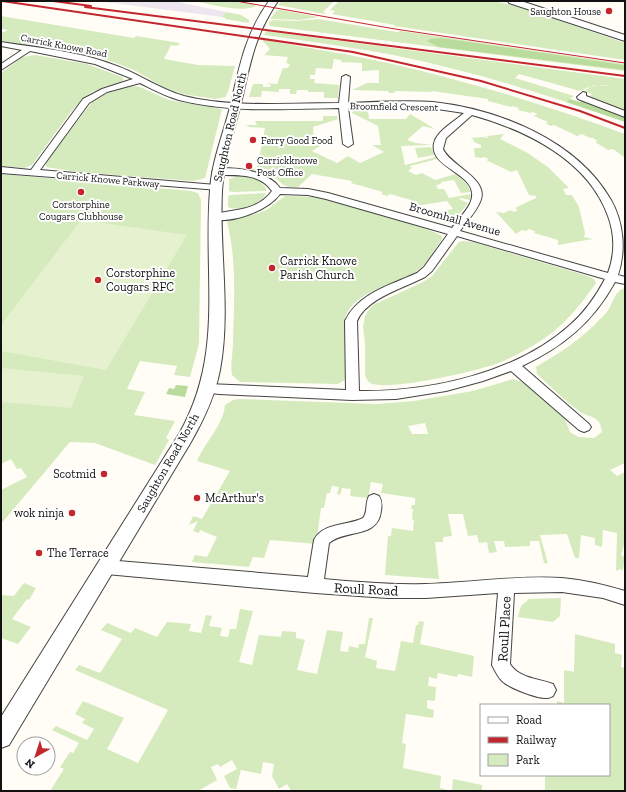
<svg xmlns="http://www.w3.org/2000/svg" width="626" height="792" font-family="'Zilla Slab',serif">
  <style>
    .industrial { fill: #eee6ef }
    .green { fill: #d5ebbd; fill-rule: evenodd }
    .forest { fill: #b9dc9c }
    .pitch { fill: #e6f2cf }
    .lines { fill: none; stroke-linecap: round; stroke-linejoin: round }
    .minor-casing { stroke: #444; stroke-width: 2 }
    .tertiary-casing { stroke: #444; stroke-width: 2 }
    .minor { fill: #fff; fill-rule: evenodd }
    .tertiary { fill: #fff; fill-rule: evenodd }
    .tram { stroke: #c4262e; stroke-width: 1 }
    .rail { stroke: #c4262e; stroke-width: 2 }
    .poi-dot { fill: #c4262e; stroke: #fff; stroke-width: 1.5 }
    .labels { text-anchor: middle; stroke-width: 4; stroke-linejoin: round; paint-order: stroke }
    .far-poi-label { font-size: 10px; fill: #111; stroke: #fff; text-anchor: start }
    .far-street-label { font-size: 10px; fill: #111; stroke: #fff }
    .street-label { font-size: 12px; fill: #111; stroke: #fff }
    .poi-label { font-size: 12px; fill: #111; stroke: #fff; text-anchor: start }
    .near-street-label { font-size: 14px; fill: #111; stroke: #fff }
  </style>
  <rect width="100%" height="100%" fill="#fffdf5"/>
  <path class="industrial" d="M98,1H174L226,12L222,17Z"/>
  <path class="green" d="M194,1H236L257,5C244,14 210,4 194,1Z
    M282,1H334L323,12L326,13L324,14L278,5Z
    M339,1H493L516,6L625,43V60L394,26L395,25L332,14L335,11L330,10Z
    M277,10H281L319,17L299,20L270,19Z
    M226,12L241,15L249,20V23L225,19L226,18L222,17Z
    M1,16L134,38L136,36L180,43L177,46L171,45L164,59L198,65L235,66L228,92L225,97L215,99L182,94L163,87L136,71L116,63L94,56L1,41V32H4L8,30L3,29L1,30Z
    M318,19L397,32L401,31L625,64V71L270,26L269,22L273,20L296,21Z
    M266,31L625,79V89C606,84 597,83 580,91L519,74L515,78L574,96L566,102C510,83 452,67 393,55C350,47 307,41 264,35Z
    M264,40C307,48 350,54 392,64C471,82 549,106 625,134V158L613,149L608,150L595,142L598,141L593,138H590L582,134L577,136L554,125L551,126L546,124L548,122L534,116L537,114L533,112L530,113L518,110L519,108L513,106L511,107L488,101V99L432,91L431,92L395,91V93H389L388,91L352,90L367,83H379V70L362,71V63L341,62V60L334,59L332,69L316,68L315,75H310V79H315L314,83L339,85L338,98H324V92H308V90H297L296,94H290V89H279V92L262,91L261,97H249L253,84H263V87H270L271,85L267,83L277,84L283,68H288L290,64L286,63L288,57L264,55L270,49L264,42H262Z
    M35,55L87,64L122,77L124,80L119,83L92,92L83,98L70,113L32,165L24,168L1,166V73L22,57Z
    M594,85L613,86L625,89V111L592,98L590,96L592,94L584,91Z
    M131,86L140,87L169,100L222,109L205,178L193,181L78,172L46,167V162L92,102L107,93Z
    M353,111H368L369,119H406L410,114L435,129L423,126L407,140L416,143L432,145L401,146L405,165L436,157L437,159L410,166L412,168L408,171L416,175L422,173L435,180L456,174L467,184L471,192L461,193L454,180L441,182V184L436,185L438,189H444L449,198L471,194L470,200L460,198L459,199L468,203L454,221L450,224L441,211L453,209L447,201L416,206L418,202L390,194L387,196L381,194L383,192L351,183L352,181L312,174L298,187C281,188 284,183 272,176C263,171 254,170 244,169H257L265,128L249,127L246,125H257L255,121H323V116H337L338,119L313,127L314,145L320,144V146L312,151L337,163L348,156L360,163L384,152L372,145H381L378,126L352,113Z
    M504,134L500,139L526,152L548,167L569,188L563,189L566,195H572L579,207L585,233L584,237L593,239L558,245V240L534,233L535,231L528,229L527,231L522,230L516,234L496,212L504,213L510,210L514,212L518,210L515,208L536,198V196L529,195L517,170L511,172L486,160L489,159L484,157L481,158L475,157L474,148H481V145L474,142L473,139L470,138L483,137L488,138L487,136Z
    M431,147L434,155L418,158L415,148Z
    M1,174L191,191L198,193L201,200L199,344L190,377L174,375L177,366L140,361L127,389L145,392L134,415L175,421L166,438L169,440L155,465L95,443L70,442L1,524V503H3L1,500V490L27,477L21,468L17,469L11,459L1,464Z
    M238,176C248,176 263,179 267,191L232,192L229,191V179Z
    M266,193C261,204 240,212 228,207V196L231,195Z
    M285,196L318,197L408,223L434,232L442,236V239C435,249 427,264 417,271C395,287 357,288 345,317L346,376L345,380L338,384L240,382L232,375C230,365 233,353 233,342C234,303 237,260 227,222L230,219L259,213L268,209Z
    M463,241L473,242L588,276L594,279L596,283C580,306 563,327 539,342C527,349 514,357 501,362C479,371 394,390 372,384C368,382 366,379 365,375V343L363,327L365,316L368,311L373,305L423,282L432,276L459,242Z
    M625,288V463L610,470L617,476L625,472V541L621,555L625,557L623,570L619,569L618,571L616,570L617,533L603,530L602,547L595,545V538L581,535L579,558H575L567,534L540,535L548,564L544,563L539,541H530V546L505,547L504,541H494L497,552L489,553L487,542L479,543L477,535L468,536L463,514H448L452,536L443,537V542H435L439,579L385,575L388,536H391L392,528L413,531L414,520L412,519L413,509H411L412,505H415V498L381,493L383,484L371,482L368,498L350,496L351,489L342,488L340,495L337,494L339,487L332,486L330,493H327L324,508H321L316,544L270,540L264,558L253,557L249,567L192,562L195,555L207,557L217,537L200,530L199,533L193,531L198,521L189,525L193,516L202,519L230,471L197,461C205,442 223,426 225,405L233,400L239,399L376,404L414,401L473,391L513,379L523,382L565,419L570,432L578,437L594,438L602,432C601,428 601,424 598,421C592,415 585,416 579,411C564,400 551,387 537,374L536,367C565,350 584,337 607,312C613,304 614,291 625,288ZM425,423L428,434H412L408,426Z
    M24,583L36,588L29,600L27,599L12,619L31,627L18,644L1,638V595L14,596Z
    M561,598L560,616L553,622L518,617L521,606L529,599Z
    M240,609L253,611L239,662L252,665L259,635L281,637L282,631L296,632V638L305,640L297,670L317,674L327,630L343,632L340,651L348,652L349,646L358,648L359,644H365L369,618H373L365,657L377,661L376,668L395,671L401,641L413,643L416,625H418L419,621L424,622L420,644L474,656L472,677L458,674L457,677L438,673L437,679L429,677L428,686L436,687L435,701L427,700V708L434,710L433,718L406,714L402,743L406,744L403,768L441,776L440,788L452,791H291L287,784L279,789L272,776L274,764L263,762L261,774L241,770L236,789L230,788L224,776L237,769L232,760L220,767L218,764L211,767L217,780L198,791H50L64,769L60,767L70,752L73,753L79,743L52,730L56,726L87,740L94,729L82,723L85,719L75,714L83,701L124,718L107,749L138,763L168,710L75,670L79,665L100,673L122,639L101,630L107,623L131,633L135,628L157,637L167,622L191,624L189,631L201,633L206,615L212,616L209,626L222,628L220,636L228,637L230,629H236Z
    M575,634L615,644V653L622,655L621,667L625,668V791H545V775H609V705H557V701L564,703V670L574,672Z
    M453,779L482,785V791H452Z"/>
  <path class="forest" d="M442,38L623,65L625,66V70L439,47L427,41L430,39Z
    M570,99L580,102L583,100L625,116V122L566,102Z
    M176,385L188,386L185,397L166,394L169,388L174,389Z"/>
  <path class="pitch" d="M81,220L187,235L106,370L1,351V325Z
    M1,368L84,376L71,408L1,402Z"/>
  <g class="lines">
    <g class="minor-casing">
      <path id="minor" d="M1,42C39,48 78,51 114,65C138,73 159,89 184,96C231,108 291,103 339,103L342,77L346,75L350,77L348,103C376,102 405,100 433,102C498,109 577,140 611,200C624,223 626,251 618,275L625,277V284L615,282C593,322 563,347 522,366L589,424L591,427L589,430L584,432L579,430L511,371L483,381L446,391L396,399L352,400L219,394L202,392L201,389L202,386L207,384L346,390L345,321C358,293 391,285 417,273L424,267L448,234L326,199L308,195L280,194C268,211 231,224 210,219L209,217L210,215C233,209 256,212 272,191C260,173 236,175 217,175L214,174L212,172L214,170C233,165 268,171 280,188L308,189L328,193L452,228C457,220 468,210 471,201C481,172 424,169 435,140C440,129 455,121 464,113L424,107L348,108L353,144L348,147L343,144L339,108C287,109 230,113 179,100C165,96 152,89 140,83L107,92L89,103L40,170L216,185L221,188L219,190L1,173V167L31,170L83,99L102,89L133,79L95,64L30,51L1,70V64L22,50L1,46ZM472,115C526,130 588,160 608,216C615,235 615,254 608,273L460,231C467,221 476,212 480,202C491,179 450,166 443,149L446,138ZM457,236L605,279C596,296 585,312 570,325C517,373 430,392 359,391L357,321C367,298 404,288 425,277L432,271Z
        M583,92L586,93V96L625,111V117L578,99L577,97Z
        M374,494L379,496C382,501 382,505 381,511C378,539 345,529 329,543L324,579C358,582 391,585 425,584C470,583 517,575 562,578C584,580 605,585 625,591V605L603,598L562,592L514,593L510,664C520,679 538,678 553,684L556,690L553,696C551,697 549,698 547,698C538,699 509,688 502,681C498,677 495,671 492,665L498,593L426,598H388L315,593L106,574L100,572L98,567L100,562L106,560L308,577L314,540C323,522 348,526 363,518C368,512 365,503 369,496Z"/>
    </g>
    <g class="tertiary-casing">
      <path id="tertiary" d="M269,1H278C255,35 251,60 242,99C235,130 224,159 222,191C219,250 231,311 220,370C215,396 204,419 191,442L9,745L1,748V717L179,434C225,353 203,277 210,190C212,159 225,130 232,99C240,63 247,31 269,1Z
        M508,1H521L625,35V41L509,3Z"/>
    </g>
    <use href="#minor" class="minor"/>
    <use href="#tertiary" class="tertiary"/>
    <path class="tram" d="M236,1L395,29L625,63"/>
    <path class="rail" d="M2,1L353,52L481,81L580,111L625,128
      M53,1L91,6
      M85,7L625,76"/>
  </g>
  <g class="poi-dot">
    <circle cx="609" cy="11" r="4"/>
    <circle cx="253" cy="140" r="4"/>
    <circle cx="249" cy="166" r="4"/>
    <circle cx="81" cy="192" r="4"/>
    <circle cx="272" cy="268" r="4"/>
    <circle cx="98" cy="280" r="4"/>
    <circle cx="104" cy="474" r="4"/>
    <circle cx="197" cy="498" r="4"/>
    <circle cx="72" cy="513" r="4"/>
    <circle cx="39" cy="553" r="4"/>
  </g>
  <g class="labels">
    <g class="far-poi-label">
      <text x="601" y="15" text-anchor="end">Saughton House</text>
      <text x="261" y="144">Ferry Good Food</text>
      <text x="257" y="164">Carrickknowe<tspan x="257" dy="12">Post Office</tspan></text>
      <text x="81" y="208" text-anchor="middle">Corstorphine<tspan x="81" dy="12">Cougars Clubhouse</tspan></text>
    </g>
    <g class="far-street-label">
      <text transform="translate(64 45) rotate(11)" y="4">Carrick Knowe Road</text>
      <text transform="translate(394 106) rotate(1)" y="4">Broomfield Crescent</text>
      <text transform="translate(108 179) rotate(5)" y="4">Carrick Knowe Parkway</text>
    </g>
    <g class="street-label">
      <text transform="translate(230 127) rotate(-77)" y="4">Saughton Road North</text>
      <text transform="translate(455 219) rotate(16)" y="4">Broomhall Avenue</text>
      <text transform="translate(168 463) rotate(-60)" y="4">Saughton Road North</text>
    </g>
    <g class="poi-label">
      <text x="280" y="265">Carrick Knowe<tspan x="280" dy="14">Parish Church</tspan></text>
      <text x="106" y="277">Corstorphine<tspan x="106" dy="14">Cougars RFC</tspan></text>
      <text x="96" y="478" text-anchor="end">Scotmid</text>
      <text x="205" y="502">McArthur's</text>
      <text x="64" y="517" text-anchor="end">wok ninja</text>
      <text x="47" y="557">The Terrace</text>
    </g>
    <g class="near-street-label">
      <text transform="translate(366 589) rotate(3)" y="5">Roull Road</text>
      <text transform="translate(504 629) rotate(-87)" y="5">Roull Place</text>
    </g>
  </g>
  <rect width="626" height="792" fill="none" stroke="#111111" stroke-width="4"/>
  <rect x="480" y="704" width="130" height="72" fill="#ffffff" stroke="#a0a0a0"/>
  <rect x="488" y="717" width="20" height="6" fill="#ffffff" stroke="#a0a0a0"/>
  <text x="516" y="724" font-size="12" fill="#111111">Road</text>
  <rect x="488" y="737" width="20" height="6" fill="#c4262e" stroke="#a0a0a0"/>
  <text x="516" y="744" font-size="12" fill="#111111">Railway</text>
  <rect x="488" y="754" width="20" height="12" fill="#d5ebbd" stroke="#a0a0a0"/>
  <text x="516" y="764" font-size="12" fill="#111111">Park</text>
  <g transform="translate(36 756) rotate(219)"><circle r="19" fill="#ffffff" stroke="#a0a0a0"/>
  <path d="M0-3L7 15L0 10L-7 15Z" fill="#c4262e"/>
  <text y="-6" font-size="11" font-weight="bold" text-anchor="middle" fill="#111111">N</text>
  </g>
</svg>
